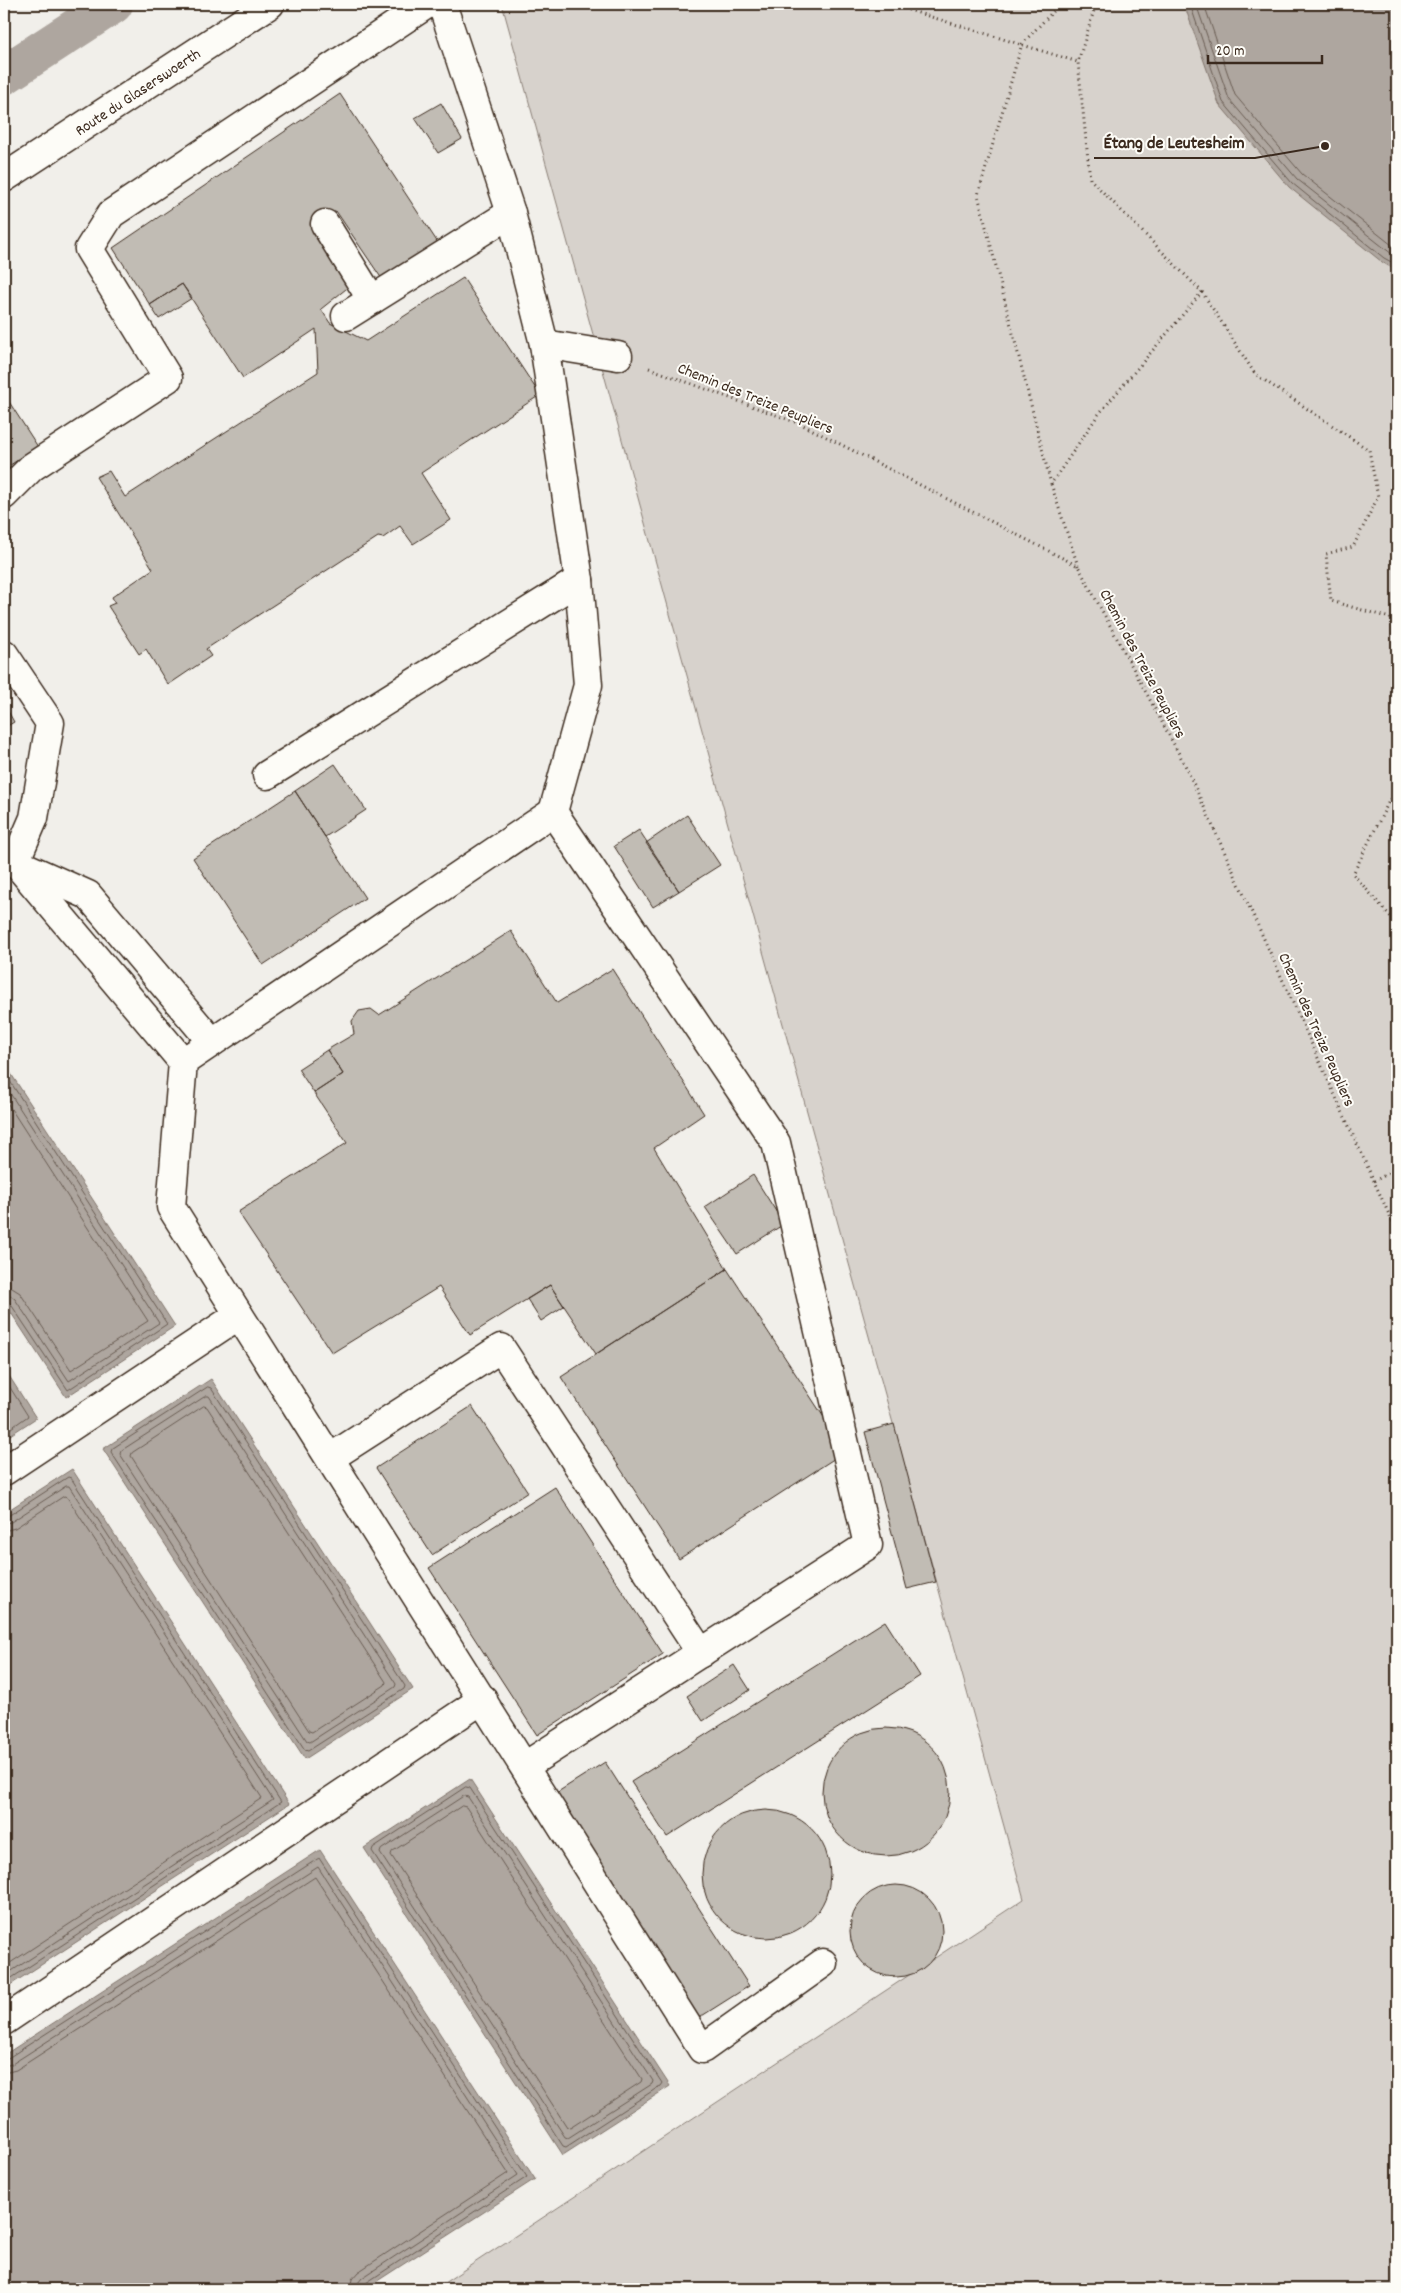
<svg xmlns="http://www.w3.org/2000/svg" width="1401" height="2293" font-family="Dekko,sans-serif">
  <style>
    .green { fill: #d7d2cc; stroke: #897e75 }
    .water { fill: #aea69f; stroke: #80746b }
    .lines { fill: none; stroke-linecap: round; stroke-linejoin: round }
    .shore { stroke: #695c52; stroke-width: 1 }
    .canal { stroke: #aea69f; stroke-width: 40 }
    .building { fill: #c1bcb4; stroke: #3b2a1e }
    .minor-casing { stroke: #3b2a1e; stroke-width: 31 }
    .path { stroke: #3b2a1e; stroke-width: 3; stroke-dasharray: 1 4; stroke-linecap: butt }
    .minor { stroke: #fdfcf7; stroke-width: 28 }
    .labels { text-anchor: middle; stroke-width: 4; stroke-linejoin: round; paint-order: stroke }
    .street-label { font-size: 16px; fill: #3b2a1e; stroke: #fdfcf7 }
    .leader { fill: none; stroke: #3b2a1e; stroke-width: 2 }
    .callout-dot { fill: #3b2a1e; stroke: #fdfcf7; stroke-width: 2 }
    .callout-label { font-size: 18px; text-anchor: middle; font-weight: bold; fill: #3b2a1e; stroke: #fdfcf7; stroke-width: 4; stroke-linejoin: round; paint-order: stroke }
  </style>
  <rect width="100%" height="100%" fill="#f1efea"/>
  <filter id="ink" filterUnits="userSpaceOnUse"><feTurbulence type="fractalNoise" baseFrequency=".02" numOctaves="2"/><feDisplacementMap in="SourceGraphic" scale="10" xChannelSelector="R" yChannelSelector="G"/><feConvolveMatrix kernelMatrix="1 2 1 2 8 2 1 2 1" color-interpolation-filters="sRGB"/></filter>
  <g filter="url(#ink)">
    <path class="green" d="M502,4H1397V2289H435L1024,1899Z"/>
    <path class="water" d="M1184,4H1397V271L1382,262L1289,187L1219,104Z
      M4,1063L175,1326L66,1397L4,1302Z
      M4,1368L36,1418L4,1439Z
      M211,1379L413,1689L305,1759L103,1449Z
      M72,1469L289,1804L4,1989V1513Z
      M470,1779L670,2086L563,2155L364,1848Z
      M320,1850L535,2179L365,2289H4V2055Z"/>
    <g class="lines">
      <path class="shore" d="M1190,4L1223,102L1292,183L1384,258L1397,265
        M1196,4L1229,99L1297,179L1397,258
        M1204,4L1235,95L1302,174L1397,249
        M4,1072L167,1324L68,1390L10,1303L4,1300
        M4,1084L159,1323L69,1381L15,1299L10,1295L4,1294
        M4,1098L148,1321L71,1370L20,1293L12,1288L4,1286
        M4,1378L28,1416L4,1433
        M208,1387L211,1388L405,1686L404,1689L308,1751L305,1750L111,1452L112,1449Z
        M206,1396H209L396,1684L395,1687L310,1742L307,1741L120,1454L121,1451Z
        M204,1406L207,1407L386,1682L385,1685L312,1732L309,1731L131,1456L132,1453Z
        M4,1517L8,1516L68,1477L71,1478L281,1802L4,1983
        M4,1523L11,1522L66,1486H69L273,1800L4,1976
        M4,1531L15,1528L64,1496L67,1497L262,1798L4,1967
        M466,1787L470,1788L662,2083L660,2086L566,2147L563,2146L372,1851L373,1848Z
        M464,1796L468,1797L653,2081L652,2084L568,2138L565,2137L380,1853L381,1850Z
        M462,1806L466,1807L642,2079L641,2082L570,2128L567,2127L391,1855L392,1852Z
        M4,2059L8,2058L319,1858L527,2177L366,2283L364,2289
        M4,2066L12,2064L318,1867L518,2175L362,2278L358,2283L357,2289
        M4,2073L16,2070L315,1877L508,2173L358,2272L352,2279L350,2289"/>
      <path class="canal" d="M4,75L113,4"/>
    </g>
    <path class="building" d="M340,94L440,246L384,282L336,211L313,225L351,285L321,309L330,323L366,341L463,278L540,395L421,473L451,520L413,544L400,526L383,538L378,537L206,649L211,656L168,685L146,649L139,654L108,606L115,603L112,597L153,569L96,477L109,471L125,497L318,372L316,329L243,378L182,284L150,305L113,248Z
      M441,103L462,139L438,153L415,118Z
      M182,284L192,298L159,319L150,305Z
      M4,394L38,447L4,469Z
      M4,704L14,722L4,728Z
      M335,764L366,810L325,837L295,791Z
      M295,791L365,898L263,965L193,858Z
      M687,815L720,865L679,891L646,843Z
      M639,830L679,891L653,907L614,846Z
      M511,931L557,1003L612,969L704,1114L654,1148L727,1269L596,1354L550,1285L470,1335L439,1287L332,1353L238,1212L347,1143L314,1093L343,1074L327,1050L354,1034L352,1021L359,1011L371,1009L379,1015Z
      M327,1050L343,1074L314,1093L298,1069Z
      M753,1175L784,1224L737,1254L705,1207Z
      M727,1269L846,1451L679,1559L561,1377Z
      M550,1285L564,1306L541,1321L527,1299Z
      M472,1406L528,1492L432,1555L376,1468Z
      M894,1424L936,1582L907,1589L865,1432Z
      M555,1487L663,1654L537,1735L429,1568Z
      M885,1621L920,1676L667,1837L631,1782Z
      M734,1665L750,1690L703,1721L687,1696Z
      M822 1792a64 64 0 1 1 128 0a64 64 0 1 1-128 0Z
      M605,1762L749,1986L697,2019L553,1795Z
      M702 1874a64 64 0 1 1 128 0a64 64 0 1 1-128 0Z
      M850 1931a46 46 0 1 1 92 0a46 46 0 1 1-92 0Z"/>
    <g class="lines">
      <g class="minor-casing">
        <g id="minor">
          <path d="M442,4L511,213L544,344L579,580L588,685L553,812"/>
          <path id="s1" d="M4,178L270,4"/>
          <path d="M325,224L372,300"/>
          <path d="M346,316L511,213"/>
          <path d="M544,344L618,356"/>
          <path d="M4,495L32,467L168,378L89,249L111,214L427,4"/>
          <path d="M4,654L50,723L34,818L15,862L183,1062"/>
          <path d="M267,775L579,580"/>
          <path d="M21,865L88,895L212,1042"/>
          <path d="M330,1458L501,1348L701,1653"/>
          <path d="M4,1471L239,1315"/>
          <path d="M525,1766L868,1545L776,1143L553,812L183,1062L171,1207L702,2049L823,1963"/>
          <path d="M4,2021L483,1699"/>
        </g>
      </g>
      <path class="path" d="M889,4L1078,62
        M4,10L14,4
        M1202,292L1255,374L1369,450L1378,497L1353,547L1326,554L1331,601L1390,618L1397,633
        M649,368L803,425L1078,566L1185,765L1397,1232
        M1051,484L978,195L1022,44L1060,4
        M1078,566L1051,484L1098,415L1202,292L1090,179L1078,62L1096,4
        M1397,785L1353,874L1397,924
        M1374,1181L1397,1169"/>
      <use href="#minor" class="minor"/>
    </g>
  </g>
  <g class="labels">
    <g class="street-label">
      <text dy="6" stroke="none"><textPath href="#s1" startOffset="159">Route du Glaserswoerth</textPath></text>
      <text transform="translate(756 397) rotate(22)" y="6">Chemin des Treize Peupliers</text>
      <text transform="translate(1144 663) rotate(62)" y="6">Chemin des Treize Peupliers</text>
      <text transform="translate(1318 1029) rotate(66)" y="6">Chemin des Treize Peupliers</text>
    </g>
  </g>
  <path class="leader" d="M1325 146L1255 158H1094"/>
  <circle class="callout-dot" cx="1325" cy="146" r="5"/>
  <g class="callout-label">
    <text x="1174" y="148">Étang de Leutesheim</text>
  </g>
  <rect width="1401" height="2293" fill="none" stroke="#fdfcf7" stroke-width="20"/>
  <rect x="10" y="10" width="1381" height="2273" fill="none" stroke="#3b2a1e" stroke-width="2" filter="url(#ink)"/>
  <path d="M1208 55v8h114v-8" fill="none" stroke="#3b2a1e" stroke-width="2.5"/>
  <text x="1216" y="55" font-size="15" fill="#3b2a1e" stroke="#fdfcf7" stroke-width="4" paint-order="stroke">20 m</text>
</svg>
